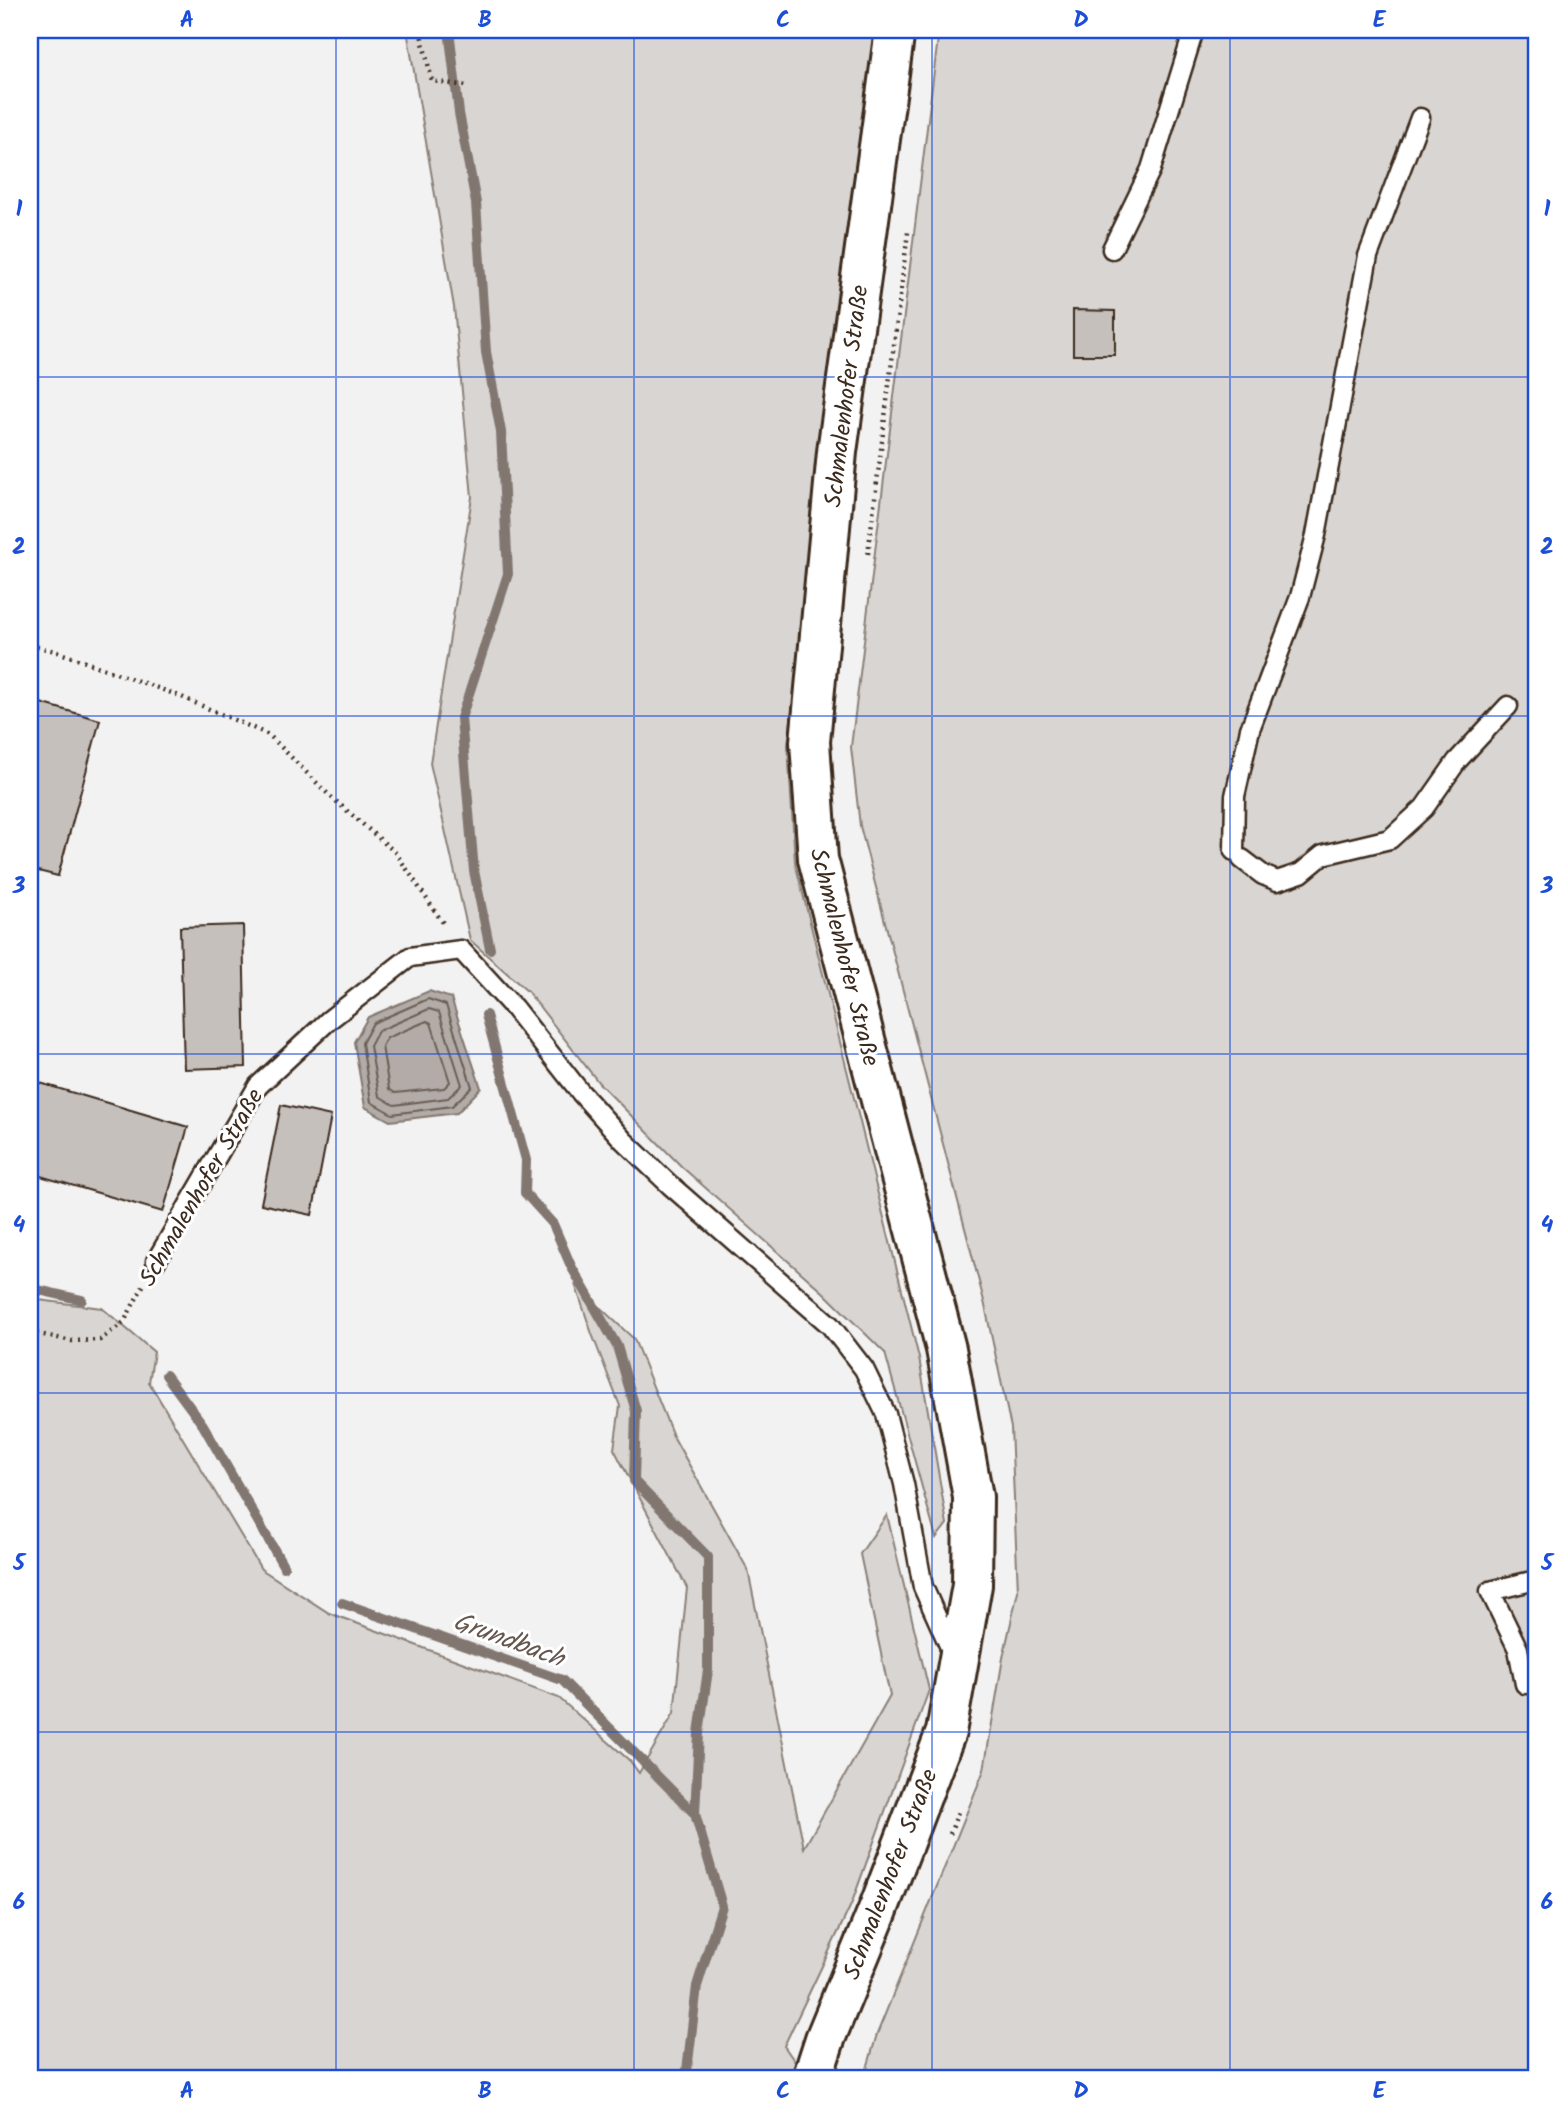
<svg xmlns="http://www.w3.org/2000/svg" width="1566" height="2109" font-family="Kalam,sans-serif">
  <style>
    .green { fill: #d8d5d2; stroke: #8a8078; stroke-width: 2 }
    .water { fill: #b2aba7; stroke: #827770; stroke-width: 2 }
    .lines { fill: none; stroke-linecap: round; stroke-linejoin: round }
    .shore { stroke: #6b5e55; stroke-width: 2 }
    .stream { stroke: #827770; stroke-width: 10 }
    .building { fill: #c6c0bd; stroke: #3b2a1e; stroke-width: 2 }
    .service-casing { stroke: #3b2a1e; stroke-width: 23 }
    .secondary-casing { stroke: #3b2a1e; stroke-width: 44 }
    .path { stroke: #3b2a1e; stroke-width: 4.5; stroke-dasharray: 2 5; stroke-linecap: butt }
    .service { stroke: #fff; stroke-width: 18 }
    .secondary { stroke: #fff; stroke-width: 38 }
    .grid { fill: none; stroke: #1d4ed8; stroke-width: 2; stroke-opacity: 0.55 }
    .labels { text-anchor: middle; stroke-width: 6; stroke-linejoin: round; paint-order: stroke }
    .street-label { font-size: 24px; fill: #3b2a1e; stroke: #fff }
    .water-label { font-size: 26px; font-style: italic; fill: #65574e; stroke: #fff }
    .neatline { fill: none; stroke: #1d4ed8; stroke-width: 2.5 }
    .grid-label { font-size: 23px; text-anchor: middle; font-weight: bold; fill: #1d4ed8 }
  </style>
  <rect width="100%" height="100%" fill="#f3f2f2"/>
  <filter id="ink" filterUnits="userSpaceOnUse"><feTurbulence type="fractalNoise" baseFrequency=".0143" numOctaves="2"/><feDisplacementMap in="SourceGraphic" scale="14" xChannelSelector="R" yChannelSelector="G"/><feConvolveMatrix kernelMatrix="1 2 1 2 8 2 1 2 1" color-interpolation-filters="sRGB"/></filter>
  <g filter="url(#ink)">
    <path class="green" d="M407,30H876L788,745L795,862L919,1358L947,1524L936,1538L885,1353L823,1292L682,1167L599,1083L528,992L470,940L430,763L472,497L454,307Z
      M939,30H1536V2079H864L877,2034L984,1770L1003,1658L1018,1591L1011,1428L984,1301L860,826L851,747Z
      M575,1284L634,1339L673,1436L748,1570L804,1848L890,1696L860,1554L887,1515L929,1690L851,1905L784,2046L807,2079H30V1299L102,1308L154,1352L149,1382L261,1569L329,1613L559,1698L630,1761L639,1773L674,1713L687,1588L614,1449L620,1406L592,1334Z"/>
    <path class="water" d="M429,991L451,998L481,1088L457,1113L390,1121L365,1107L354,1042L368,1017Z"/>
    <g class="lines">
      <path class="shore" d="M428,999L446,1005L472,1087L452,1106L392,1114L371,1102L362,1043L373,1023Z
        M429,1009L439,1012L462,1085L448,1098L394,1105L379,1096L370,1046L378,1031Z
        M427,1021L431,1023L450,1082L444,1088L395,1093L389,1089L382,1046L387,1038Z"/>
      <path class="stream" d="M449,30L459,113L476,203L486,352L501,432L508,574L461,718L474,871L490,949
        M486,1015L526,1160L525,1193L553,1224L571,1266L617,1346L636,1411L634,1481L708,1557V1670L699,1733L695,1814L722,1906L697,1986L686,2079
        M30,1288L82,1300
        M166,1375L203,1425L284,1567
        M342,1603L562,1680L695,1814"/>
    </g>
    <path class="building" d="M1073,310L1115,311V355H1073Z
      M30,700L100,720L58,876L30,869Z
      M243,925L246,1067L184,1069L180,927Z
      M30,1080L188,1127L163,1212L30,1173Z
      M281,1105L331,1116L312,1215L261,1204Z"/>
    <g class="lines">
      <g class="service-casing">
        <path id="service" d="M1112,249L1151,169L1194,30
          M1234,851L1235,796L1250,729L1300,597L1316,535L1368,256L1420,118
          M1242,859L1263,875L1277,881L1301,873L1323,855L1390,839L1424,808L1457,761L1508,706
          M156,1261L258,1086L329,1020L410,957L461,950L514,1008L581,1093L624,1141L670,1185L830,1325L864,1369L886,1414L904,1484L923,1587L953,1654
          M1525,1684L1518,1649L1490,1591L1536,1580"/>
      </g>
      <g class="secondary-casing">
        <path id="secondary" d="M812,2079L825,2039L878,1910L946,1732L972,1585L973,1497L946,1349L818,859L810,742L837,452L895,30"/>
      </g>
      <path class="path" d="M420,30L432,81L467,86
        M868,554L908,232
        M30,645L55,651L177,695L269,735L330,796L396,853L445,926
        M30,1332L72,1341L100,1340L124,1322L144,1284
        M950,1834L959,1809"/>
      <use href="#service" class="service"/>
      <use href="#secondary" class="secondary"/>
    </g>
  </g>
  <path class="grid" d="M336,30V2079M634,30V2079M932,30V2079M1230,30V2079M30,377H1536M30,716H1536M30,1054H1536M30,1393H1536M30,1732H1536"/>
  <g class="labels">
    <g class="street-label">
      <text transform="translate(846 396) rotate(-83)" y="8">Schmalenhofer Straße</text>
      <text transform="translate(845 957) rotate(76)" y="8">Schmalenhofer Straße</text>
      <text transform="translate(201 1187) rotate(-60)" y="8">Schmalenhofer Straße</text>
      <text transform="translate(890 1874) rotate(-69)" y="8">Schmalenhofer Straße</text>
    </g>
    <g class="water-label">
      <text transform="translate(509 1639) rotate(20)" y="9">Grundbach</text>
    </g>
  </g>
  <rect width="1566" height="2109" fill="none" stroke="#fff" stroke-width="77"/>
  <rect x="38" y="38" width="1490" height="2032" class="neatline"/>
  <g class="grid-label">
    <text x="187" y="27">A</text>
    <text x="485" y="27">B</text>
    <text x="783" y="27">C</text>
    <text x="1081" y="27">D</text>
    <text x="1379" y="27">E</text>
    <text x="19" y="216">1</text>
    <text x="1547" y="216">1</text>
    <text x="19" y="554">2</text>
    <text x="1547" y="554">2</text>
    <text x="19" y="893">3</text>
    <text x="1547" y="893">3</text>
    <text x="19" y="1232">4</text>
    <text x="1547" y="1232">4</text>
    <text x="19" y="1570">5</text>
    <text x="1547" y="1570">5</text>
    <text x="19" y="1909">6</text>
    <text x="1547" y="1909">6</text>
    <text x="187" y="2098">A</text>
    <text x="485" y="2098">B</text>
    <text x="783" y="2098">C</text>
    <text x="1081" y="2098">D</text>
    <text x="1379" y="2098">E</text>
  </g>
</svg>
